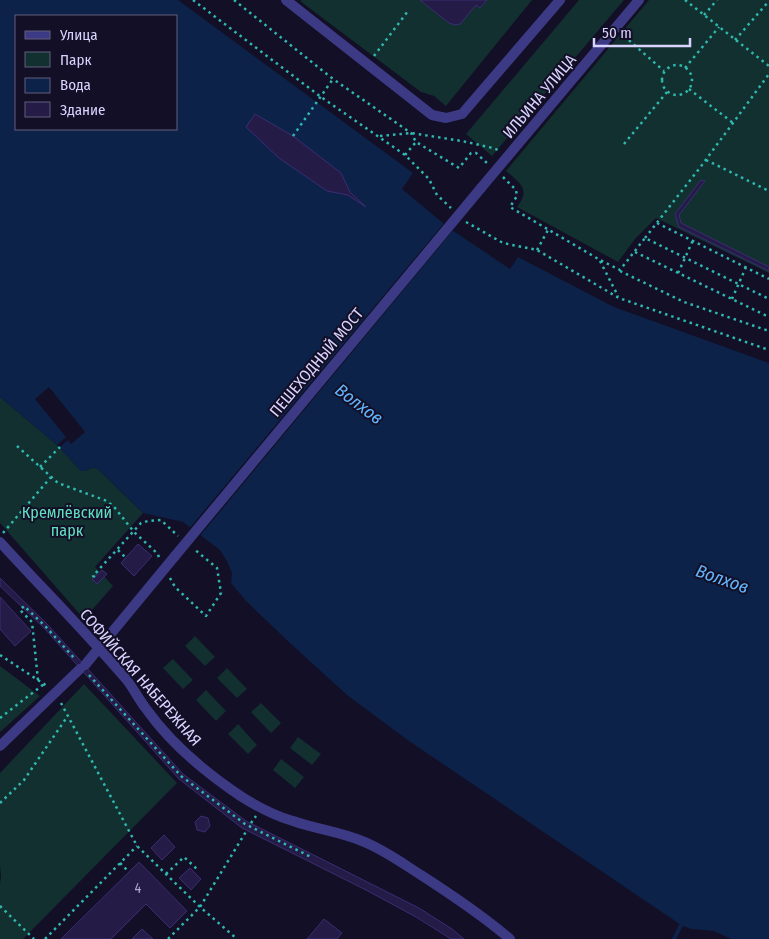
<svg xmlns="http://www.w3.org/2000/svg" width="769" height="939" font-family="'Fira Sans Condensed',sans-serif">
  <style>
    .green { fill: #12302f }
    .water { fill: #0c2248; fill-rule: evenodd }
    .pier { fill: #130f26 }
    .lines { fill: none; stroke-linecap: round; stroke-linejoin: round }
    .stream { stroke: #0c2248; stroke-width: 4 }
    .building { fill: #241b47; stroke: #3b2d73 }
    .path { stroke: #2fb8b0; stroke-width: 2.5; stroke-dasharray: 2.5 4; stroke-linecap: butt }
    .street { stroke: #3d3a85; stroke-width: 10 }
    .street-bridge { stroke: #3d3a85; stroke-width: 10 }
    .labels { text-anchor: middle; stroke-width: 4; stroke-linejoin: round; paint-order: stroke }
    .number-label { font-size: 14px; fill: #aca6d1 }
    .street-label { font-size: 16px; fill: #d9d4ff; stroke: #130f26 }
    .park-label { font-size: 16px; fill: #5fe0c0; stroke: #130f26 }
    .water-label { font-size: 18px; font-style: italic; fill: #62b6ff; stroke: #130f26 }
  </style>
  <rect width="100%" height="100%" fill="#130f26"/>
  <path class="green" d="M302,0H532L446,106L434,96L421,92L300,1Z
    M579,0H624L492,156L466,134Z
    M649,0H769V273L656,218L635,239L618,262L517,207C531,189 520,183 506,171Z
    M0,397L57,445L81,471H86L93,467L98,469L143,513L95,567L113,586L84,619L0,523Z
    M195,636L215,657L205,666L185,646Z
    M173,659L193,680L183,689L163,668Z
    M0,666L40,696L0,732Z
    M227,668L247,689L237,698L217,678Z
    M84,684L177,783L23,939H0V884L1,877L0,865V773Z
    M206,690L226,711L216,721L196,700Z
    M261,703L281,723L271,733L251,712Z
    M238,724L257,745L248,754L228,734Z
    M298,737L321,754L312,765L290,748Z
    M281,759L304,777L295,788L273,770Z"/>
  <path class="water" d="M0,0H178L413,173L402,189L449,228L510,269L518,257L614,307L769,363V939H731L714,931L691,929L681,925L409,741L347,695L291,644L246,601L231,583L232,573L228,563L220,550L183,522L143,513L98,469L93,467L86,471H81L57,445L0,397ZM16,16H176V129H16Z"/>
  <path class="pier" d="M445,222L454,229L199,537L189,529Z
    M49,387L85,432L71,444L68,440L60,447L57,445L66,437L35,399Z"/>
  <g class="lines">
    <path class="stream" d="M674,939L681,925"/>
  </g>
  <path class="building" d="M420,0H487L480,8L476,5L460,24L455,25L449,23Z
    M255,114L293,136L341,173L350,192L366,207L348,195L327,191L279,158L246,127Z
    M701,180L705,181L679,215L681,223L769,267V271L679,227L675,214Z
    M138,544L152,556L134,576L121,563Z
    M102,570L107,574L97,584L92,579Z
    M0,578L48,625L183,774L246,821L419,908L452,929L464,939H451L416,917L366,890L242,828L179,779L44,628L0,586Z
    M0,597L31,631L15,646L0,629Z
    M201,816L208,818L210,826L205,832L197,830L195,822Z
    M164,835L175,847L162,860L151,848Z
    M139,862L187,911L170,928L146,904L111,939H61Z
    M190,868L201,879L191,890L179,878Z
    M324,919L342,933L337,939H307Z
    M142,929L153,939H132Z"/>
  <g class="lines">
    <path class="path" d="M193,0L321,97L405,155L429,179L437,195L451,208
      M234,0L333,79L411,133L416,142L459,168L471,153H476L488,164
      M685,0L769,66
      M704,15L717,0
      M624,36L664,71
      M735,40L769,1
      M374,56L408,11
      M662 80a15 15 0 1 1 30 0a15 15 0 1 1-30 0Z
      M685,68L719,27
      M689,89L733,123
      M293,136L333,79
      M380,136L411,133L462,141L493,148L498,150
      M624,144L667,92
      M405,155L416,142
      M706,160L769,191
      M503,177L516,190L517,196L510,207L600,260L620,270L645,238L769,299
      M466,222L503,243L537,250L619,298L769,350
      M657,223L769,279
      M645,238L702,165L769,74
      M537,250L548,230
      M635,252L769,317
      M600,261L618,296
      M620,271L684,302L769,331
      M678,273L685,258L693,240
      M732,299L746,267
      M17,446L58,483L107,501L115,508L134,532L158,554L159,558
      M40,467L60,447
      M3,533L51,477
      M118,550L126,558
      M95,577L93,576L141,523L148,521L161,520L178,536
      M170,578L175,587L206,616L221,593L217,568L194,549
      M0,655L47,686
      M89,675L181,776L245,824L311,857
      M38,680L32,622L20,610L24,606L46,627L75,659
      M61,703L137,846L200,907L237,939
      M0,718L44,684
      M0,803L24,780L67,717
      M251,823L256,816
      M120,863L129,872
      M166,874L184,857L199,871
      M0,906L34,939
      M45,939L137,846
      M168,939L200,907L247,830"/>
    <path class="street" d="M286,0L432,115L446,118L462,114L560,0
      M481,188L639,0
      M0,542C42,588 86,632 126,679C134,689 139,700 147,710C172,745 206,773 242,797C258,807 275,816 293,821C316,829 340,832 362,841C383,849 402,863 421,875C452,895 482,915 510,939
      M85,665L175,556
      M0,746L80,669"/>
    <path class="street-bridge" d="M175,556L481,188"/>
  </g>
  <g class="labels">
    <g class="number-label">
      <text x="138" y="893">4</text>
    </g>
    <g class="street-label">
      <text transform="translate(539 96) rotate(-50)" y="6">ИЛЬИНА УЛИЦА</text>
      <text transform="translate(316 362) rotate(-50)" y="6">ПЕШЕХОДНЫЙ МОСТ</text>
      <text transform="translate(141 677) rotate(49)" y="6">СОФИЙСКАЯ НАБЕРЕЖНАЯ</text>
    </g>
    <g class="park-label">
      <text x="67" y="518">Кремлёвский<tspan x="67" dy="18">парк</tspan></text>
    </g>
    <g class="water-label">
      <text transform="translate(359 404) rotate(37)" y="6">Волхов</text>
      <text transform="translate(722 579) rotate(19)" y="6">Волхов</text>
    </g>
  </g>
  <rect x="15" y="15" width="162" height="115" fill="#130f26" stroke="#625e7d"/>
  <rect x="25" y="31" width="25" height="8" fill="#3d3a85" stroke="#625e7d"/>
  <text x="60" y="40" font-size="15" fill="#d9d4ff">Улица</text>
  <rect x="25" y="52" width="25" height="15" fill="#12302f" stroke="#625e7d"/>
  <text x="60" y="65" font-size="15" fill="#d9d4ff">Парк</text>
  <rect x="25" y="78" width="25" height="15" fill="#0c2248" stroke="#625e7d"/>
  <text x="60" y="90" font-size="15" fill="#d9d4ff">Вода</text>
  <rect x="25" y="102" width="25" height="15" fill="#241b47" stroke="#625e7d"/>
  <text x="60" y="115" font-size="15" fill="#d9d4ff">Здание</text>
  <path d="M594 38v8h96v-8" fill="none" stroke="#d9d4ff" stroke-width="2.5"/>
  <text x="602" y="38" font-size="15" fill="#d9d4ff" stroke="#130f26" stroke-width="4" paint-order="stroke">50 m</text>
</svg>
